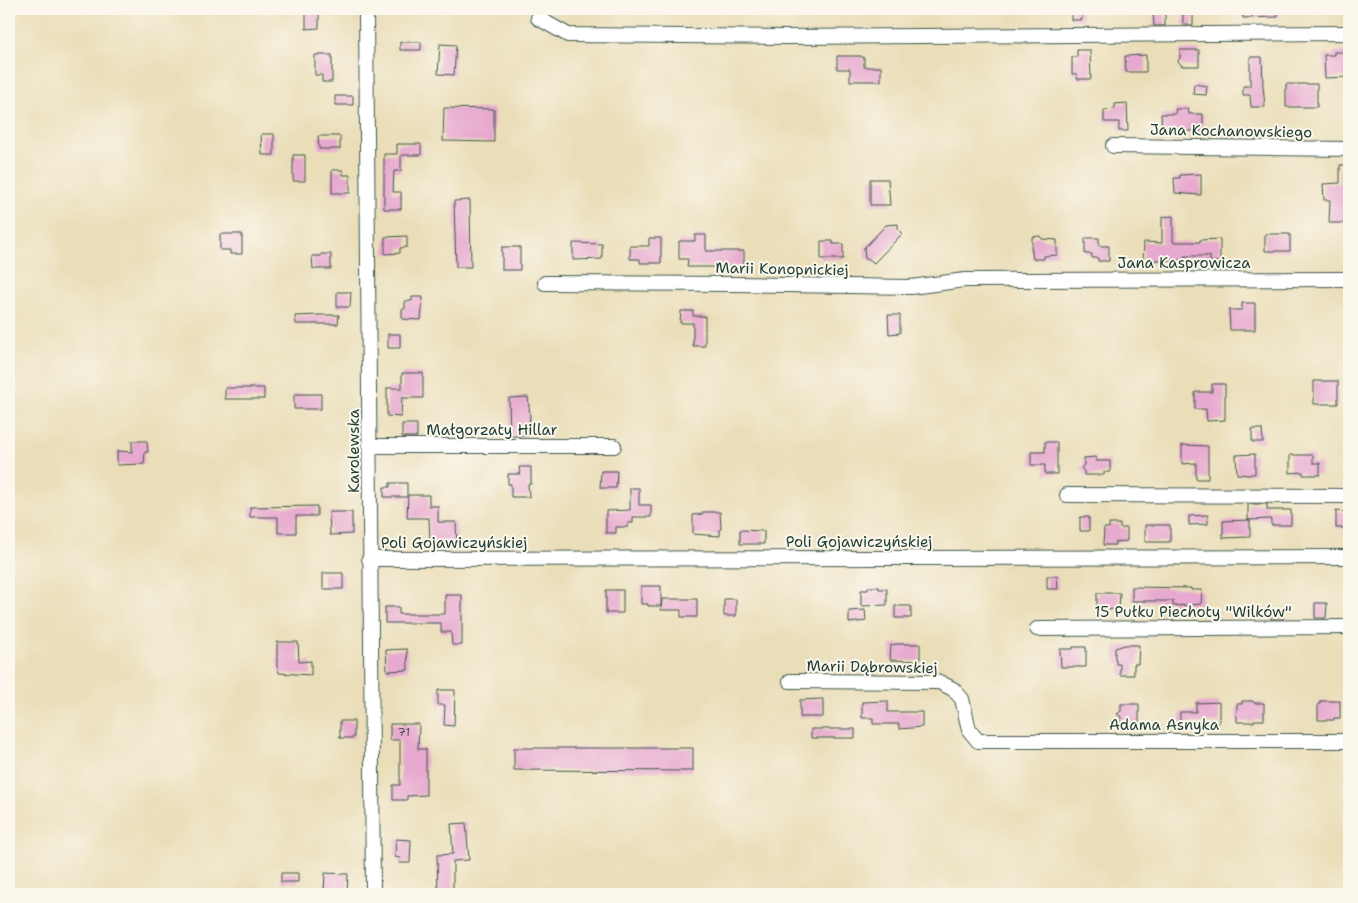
<svg xmlns="http://www.w3.org/2000/svg" width="1358" height="903" font-family="'Shantell Sans',sans-serif">
  <style>
    .building { fill: #e7a9cf }
    .lines { fill: none; stroke-linecap: round; stroke-linejoin: round }
    .minor-casing { stroke: #3d5548; stroke-width: 16 }
    .minor { stroke: #fff; stroke-width: 14 }
    .labels { text-anchor: middle; stroke-width: 4; stroke-linejoin: round; paint-order: stroke }
    .number-label { font-size: 12px; fill: #51585b }
    .street-label { font-size: 15px; fill: #1f3d34; stroke: #fbf7ec }
  </style>
  <rect width="100%" height="100%" fill="#fbf7ec"/>
  <filter id="ink" filterUnits="userSpaceOnUse"><feTurbulence type="fractalNoise" baseFrequency=".02" numOctaves="2"/><feDisplacementMap in="SourceGraphic" scale="10" xChannelSelector="R" yChannelSelector="G"/><feConvolveMatrix kernelMatrix="1 2 1 2 8 2 1 2 1" color-interpolation-filters="sRGB"/></filter>
  <filter id="wash" filterUnits="userSpaceOnUse"><feTurbulence type="fractalNoise" baseFrequency=".0096" numOctaves="4" result="noise"/><feDisplacementMap in="SourceGraphic" scale="20" xChannelSelector="R" yChannelSelector="G"/><feGaussianBlur stdDeviation="1.12" result="paint"/><feColorMatrix in="noise" values="0 0 0 0 0 0 0 0 0 0 0 0 0 0 0 0 0 1.4 0 .05"/><feComposite in="paint" operator="in"/></filter>
  <g filter="url(#wash)">
    <rect width="100%" height="100%" fill="#eadeb9"/>
    <g id="blocks">
      <path class="building" d="M306,9H319V28L306,29Z
        M1071,9H1082V20H1071Z
        M1153,9H1165V26H1154Z
        M1183,9H1193V25H1183Z
        M1243,9H1278V17L1243,18Z
        M400,42H421V50H400Z
        M440,44L456,45L454,75L438,74Z
        M1077,50H1090L1091,79H1077V74H1072V57H1077Z
        M1180,50H1199V66H1182L1178,61L1180,58Z
        M1334,52H1349V77L1325,78L1324,55H1334Z
        M315,55H332V82H322V75H315Z
        M1146,55V72H1126L1125,56Z
        M837,56H861L864,58V67H881V81H850V69H837Z
        M1250,57H1262L1263,86L1265,107H1251L1250,95H1243V86H1250Z
        M1194,84L1207,86L1206,95L1193,94Z
        M1286,84H1317V107H1286Z
        M335,96H353V105H335Z
        M1127,103L1128,131H1119V122H1104V110L1115,109V104Z
        M444,108L494,109V142L443,141Z
        M1175,109H1188L1189,114H1203V131H1162L1161,114H1176Z
        M261,134H274V155H262Z
        M318,136H340V149H319Z
        M397,144H421V155H401V171H394L393,192H401V209H384V154H397Z
        M293,155H305V181H293Z
        M1340,165H1349V223H1329L1330,200H1324L1323,184L1340,183Z
        M332,170H343V175H350V193H332Z
        M1201,174V195L1175,193L1174,178H1180V175Z
        M870,179H888L890,205H870Z
        M470,200L471,267H456L454,201Z
        M1173,216V242H1200V240L1220,239V262H1210V256H1184L1185,260H1152L1151,263H1143L1144,242L1162,243V217Z
        M898,224V229L902,234L874,263L869,259H865L864,248L886,225Z
        M220,234H242V254H230V250H220Z
        M1265,234H1290V251H1265Z
        M695,235H706V251H744V267H687L688,259H679V241H695Z
        M407,236V247L400,248V253L385,254V237Z
        M1040,236L1042,239L1057,240V255L1044,256V259H1033L1031,246L1032,245V237Z
        M649,238H661V263H640V259H630V246H649Z
        M1085,238H1099V246H1109V261H1098V258H1092V254H1085Z
        M821,241H833V244H843V259H821Z
        M573,243L602,244V259L573,260Z
        M502,247H520V270H502Z
        M321,254H331V269H313L312,256H321Z
        M337,292H351L350,307H337Z
        M412,297H423L421,320L402,319V309H405V301H412Z
        M1242,303H1255V330H1230L1229,310H1242Z
        M681,311H693V316H705V346H693V323H680Z
        M320,315H339L338,324H296L295,316Z
        M888,315H900V333L889,334Z
        M388,334H400V348H388Z
        M402,373H423V398H402L401,417L387,416V388H402Z
        M1314,381H1338V404H1314Z
        M1212,384H1225V420L1207,421L1206,409H1195V392H1212Z
        M225,388H264V399H225Z
        M294,394H321V409H294Z
        M528,397L530,416L528,436H510L509,398Z
        M402,424H417V437H402Z
        M1252,429H1262L1263,442H1252Z
        M132,441H147L148,452H145L144,464L117,465V451L132,452Z
        M1045,442H1057V474H1045V465H1031V452H1045Z
        M1182,445L1208,446V479H1196V463L1182,464Z
        M1255,454V474H1251L1250,475L1237,474L1236,455Z
        M1290,455H1313V463H1320V475H1303V472L1290,473Z
        M1096,457V461H1110V472H1104V475H1084V471L1081,468L1084,465V458Z
        M519,467H531V484H528L529,497H511V484H508V474H520Z
        M601,471H617L616,488H600Z
        M390,483H407V497H384V487H390Z
        M630,488H639V505H651V517H633V523H628V527H616V533H606V511L630,510Z
        M408,495H429V506H438V522H456L457,547L438,548V543L430,544L429,518H407Z
        M1248,504H1267V510H1291V525H1271V519L1248,520Z
        M317,506V516H296V533H278V517H250V507Z
        M1336,511L1349,512V528H1336Z
        M329,512H352V534L330,535Z
        M703,512H720L721,529H720V536L693,534V515L703,514Z
        M1208,515V524L1189,525V516Z
        M1080,517H1089V531H1080Z
        M1250,520V537L1223,538V521Z
        M1109,524H1120V528H1127V541L1115,542V545H1103L1104,528H1109Z
        M1145,525H1170V542H1145Z
        M740,530L764,531V544H740Z
        M323,573H343V589H323Z
        M1047,576H1057L1058,589H1047Z
        M641,586H661V606H648V604H641Z
        M868,587H879V589H887V605L861,606V590H868Z
        M1132,587L1191,588V590H1202L1201,604L1173,606V601H1132Z
        M606,590H623V613H606Z
        M1097,593H1120L1119,609L1097,610Z
        M445,595H462V645H452L451,632H441V623H385V607H399V614H445Z
        M662,599H697V617H681V610H661Z
        M724,599H736V616H724Z
        M1315,603H1327L1326,618H1315Z
        M895,606H911V618H895Z
        M865,610L866,621L849,623V611Z
        M1283,611V619H1271L1270,612Z
        M277,642H298L299,662L311,661V675L279,673L278,667H277Z
        M897,644H920V661L890,660L891,645Z
        M1125,645H1139L1138,664H1134V675H1120V664H1116V659H1115V648Z
        M1073,647H1086V667H1061L1060,649H1073Z
        M407,649L408,670L387,671L386,650Z
        M438,690H455L454,726L444,725L445,705H438Z
        M823,699V717H800V700Z
        M888,701V712H922V727L899,729V724H873V718H862V702Z
        M1242,701H1253L1254,703H1264V720H1254V722H1237V716L1235,714L1237,711V704H1242Z
        M1320,701H1340V718H1334V720H1318V704H1320Z
        M1219,702V723H1180V712H1196V703Z
        M1121,704H1139V724L1121,725V717L1117,714L1121,711Z
        M340,721H354V738H340Z
        M390,724H419L418,749H426V795L407,796V800H393V785H400V740H390Z
        M811,729H855V738H811Z
        M514,748H693V771L514,770Z
        M466,823L469,860L453,861V892L438,893L437,855L453,854L451,824Z
        M396,839L411,840L410,863H399L400,858L395,857Z
        M281,873H298V882H281Z
        M325,873L348,874L347,892L324,891Z"/>
    </g>
  </g>
  <g filter="url(#ink)">
    <use href="#blocks" fill-opacity="0" stroke="#3d5548" stroke-width="1"/>
    <g class="lines">
      <g class="minor-casing">
        <path id="minor" d="M366,9L373,894
          M538,18L568,35L787,37L1349,33
          M1113,146L1349,149
          M545,283L733,284L911,287L965,280L1349,279
          M370,446H614
          M1067,495L1349,496
          M369,559L1349,557
          M1037,629L1349,627
          M790,681L939,682L953,689L962,699L969,730L978,741H1349"/>
      </g>
      <use href="#minor" class="minor"/>
    </g>
  </g>
  <g class="labels">
    <g class="number-label">
      <text x="404" y="736">71</text>
    </g>
    <g class="street-label">
      <text transform="translate(1231 131) rotate(1)" y="5">Jana Kochanowskiego</text>
      <text x="1184" y="268">Jana Kasprowicza</text>
      <text transform="translate(782 269) rotate(1)" y="5">Marii Konopnickiej</text>
      <text x="492" y="435">Małgorzaty Hillar</text>
      <text transform="translate(354 451) rotate(-90)" y="5">Karolewska</text>
      <text x="859" y="547">Poli Gojawiczyńskiej</text>
      <text x="454" y="548">Poli Gojawiczyńskiej</text>
      <text x="1193" y="617">15 Pułku Piechoty "Wilków"</text>
      <text transform="translate(872 667) rotate(1)" y="5">Marii Dąbrowskiej</text>
      <text x="1164" y="730">Adama Asnyka</text>
    </g>
  </g>
  <rect width="1358" height="903" fill="none" stroke="#fbf7ec" stroke-width="30"/>
</svg>
